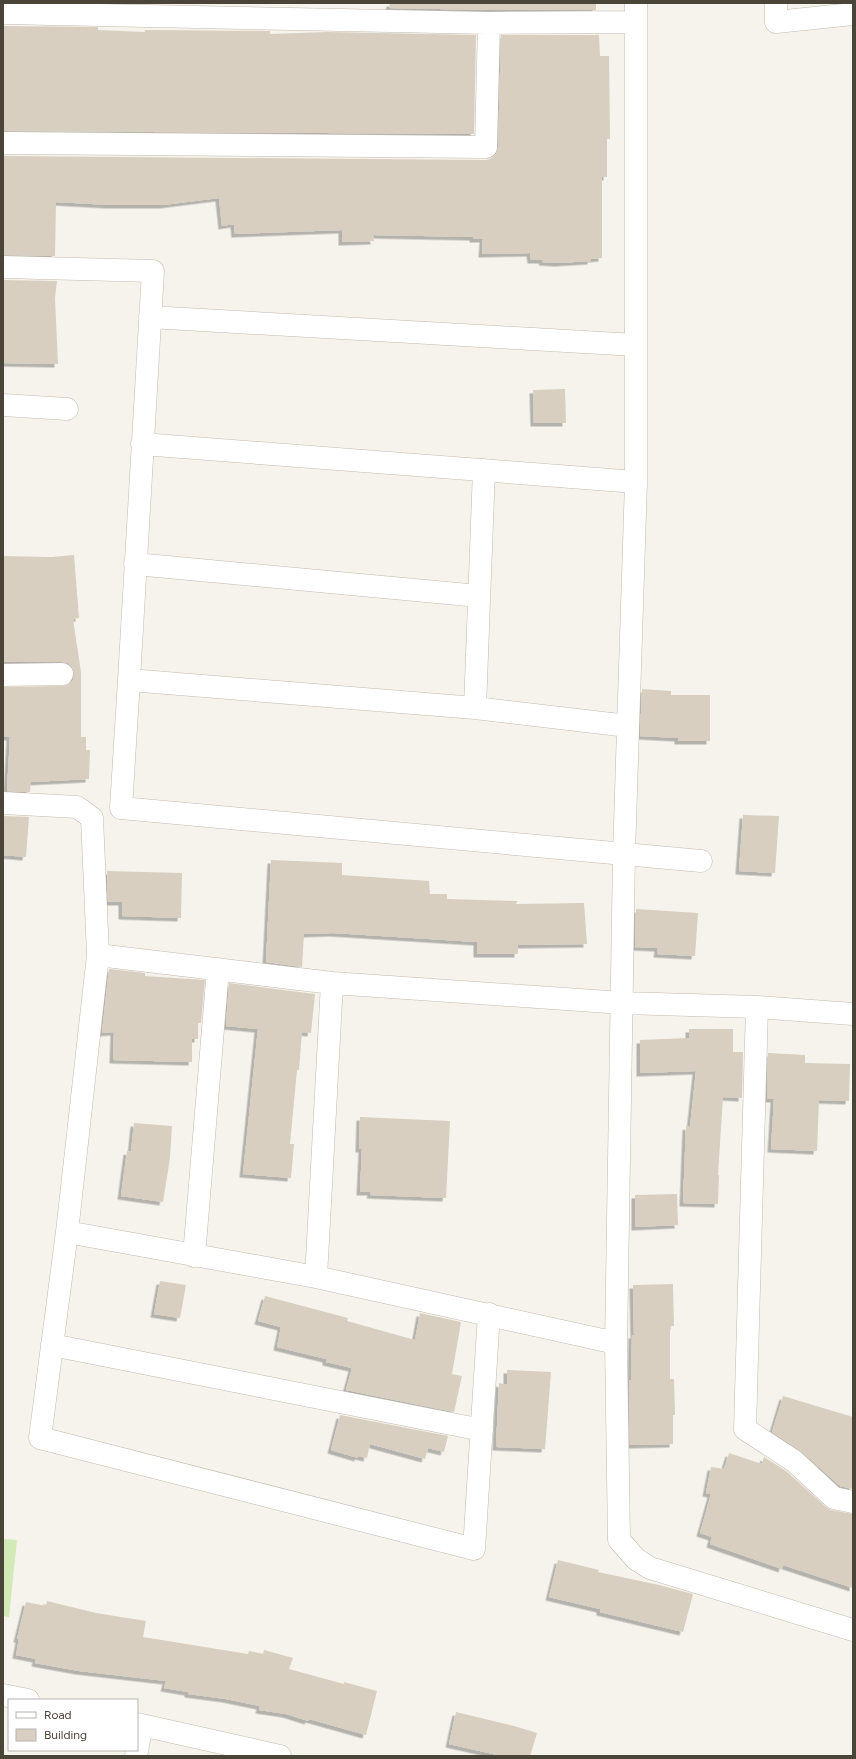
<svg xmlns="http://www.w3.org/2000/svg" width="856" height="1759" font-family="Figtree,sans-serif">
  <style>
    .green { fill: #d2eab5 }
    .building { fill: #d8cfc1; filter: url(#shadow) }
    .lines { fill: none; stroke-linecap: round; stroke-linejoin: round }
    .minor-casing { stroke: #c2bbae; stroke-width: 23 }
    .minor { stroke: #fff; stroke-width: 22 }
  </style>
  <defs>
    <filter id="shadow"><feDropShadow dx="-3.5" dy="3.5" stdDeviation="0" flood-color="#0004"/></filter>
  </defs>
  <rect width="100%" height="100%" fill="#f6f3ec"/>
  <path class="green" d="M3,1539L17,1540L9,1617L3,1616Z"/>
  <path class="building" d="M390,3H596V10H489L389,8Z
    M3,26L98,27V30L145,32V30L270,31V34L328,32L476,35L474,134L3,131Z
    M501,35H599L600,56H609L610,139H607V177H602V258L591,259V261L558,263L542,262L543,260H531L530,253L482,254L483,239H473V237L373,235L374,241L342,242V230L235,234L234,224L222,226L219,198L163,205H110L56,202L55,256L3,255V156L486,160L492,158L496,154L498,147Z
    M3,280L57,281L55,298L58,364L3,363Z
    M565,389L566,423H534L533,390Z
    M74,555L79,618L73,619L81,672V737H86V750H90L89,779L31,782L30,792L7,791L10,737H3V687L63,686L69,684L73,680L74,673L72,667L68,663L62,662H3V556L51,557Z
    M642,689L671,691V695H710V741H678V738L640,736Z
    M743,815L779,816L775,873L739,871Z
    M3,816L29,817L26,857L3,855Z
    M271,860L342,863V875L429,881L430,894H447V899L517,901L516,904L584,903L587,944L518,945V954H477V942L333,933L304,934L302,967L266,962Z
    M107,871L182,873L181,918L122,916V902H108Z
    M636,909L698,913L695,956L657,954L658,948L635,947Z
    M109,969L145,973V976L205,980L201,1023H198V1039H192V1062L113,1060L114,1032L102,1033Z
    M229,983L315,994L311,1033L302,1032L299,1070H297L290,1144H294L291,1178L243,1174L258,1029L226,1026Z
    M689,1029H733V1052H743L742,1098L723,1097L718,1175H719L718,1204L683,1203L686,1126L690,1127L696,1071L640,1073V1040L689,1038Z
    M768,1053L805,1055V1063L850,1064L849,1101L819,1100L817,1151L771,1149L774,1099H767Z
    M360,1117L450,1121L446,1198L370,1195L371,1192H360L362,1149H359Z
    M134,1123L172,1126L170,1158L163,1202L121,1196L127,1151L131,1152Z
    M677,1194L678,1225L635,1227V1195Z
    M160,1281L186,1285L180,1318L154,1314Z
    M673,1284L674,1326H670V1379H674L675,1415H673V1444L630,1445L629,1380H631L632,1335H634L633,1285Z
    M265,1296L348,1318L347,1321L415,1340L420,1313L461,1322L452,1374L462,1376L454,1412L346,1390L352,1368L326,1362V1359L277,1347L281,1327L258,1321Z
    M507,1370L551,1372L545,1449L496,1447L499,1383L507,1385Z
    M783,1396L853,1417V1489L840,1486L802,1452L772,1432Z
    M340,1415L448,1436L444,1452L428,1448L425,1459L370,1444L367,1458L358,1456V1458L331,1450Z
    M729,1453L762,1464L764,1457L786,1471L826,1507L831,1510L853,1514V1588L783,1565L782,1569L710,1544L712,1537L700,1533L711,1494L706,1493L711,1467L724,1469Z
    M558,1560L599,1570L598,1572L659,1585L693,1594L683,1632L600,1612V1609L549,1597Z
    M47,1601L96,1613L146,1621L143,1637L248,1654L249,1651L263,1654L264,1650L293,1658L289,1669L344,1684V1682L377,1691L366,1735L309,1719L308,1721L286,1714L259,1710L260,1706L226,1699L188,1694V1692L164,1688L166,1681L79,1671L35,1663L36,1659L16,1655L19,1639H17L26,1602L46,1606Z
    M456,1712L514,1726L537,1733L530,1756H502L449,1744Z"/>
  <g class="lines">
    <g class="minor-casing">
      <path id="minor" d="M636,3V482L624,854L616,1343L619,1540L636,1559L650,1568L853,1630
        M776,3V22L853,14
        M3,13L489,23L635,22
        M3,143L486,147L489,23
        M3,267L153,271L129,680L121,808L701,861
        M150,317L636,345
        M3,405L67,409
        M142,444L636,482
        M135,564L479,596
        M3,675L62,674
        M129,680L475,708L628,726
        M475,708L484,470
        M3,803L77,807L92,818L98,955
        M757,1007L745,1429L794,1461L834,1498L853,1502
        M67,1232L316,1277L616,1343
        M194,1256L218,969
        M316,1277L332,983
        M489,1314L474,1549L40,1438L67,1232L98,955L332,983L623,1003L757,1007L853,1014
        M52,1345L482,1430
        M3,1695L28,1700
        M137,1724L280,1756
        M136,1756L142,1725"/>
    </g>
    <use href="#minor" class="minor"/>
  </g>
  <rect width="856" height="1759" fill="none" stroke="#4b4439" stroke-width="8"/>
  <rect x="8" y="1699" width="130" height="52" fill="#ffffff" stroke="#b7b4b0"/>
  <rect x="16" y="1712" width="20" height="6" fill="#ffffff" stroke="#b7b4b0"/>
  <text x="44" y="1719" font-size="12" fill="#4b4439">Road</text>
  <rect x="16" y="1729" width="20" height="12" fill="#d8cfc1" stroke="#b7b4b0"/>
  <text x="44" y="1739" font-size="12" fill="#4b4439">Building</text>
</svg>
